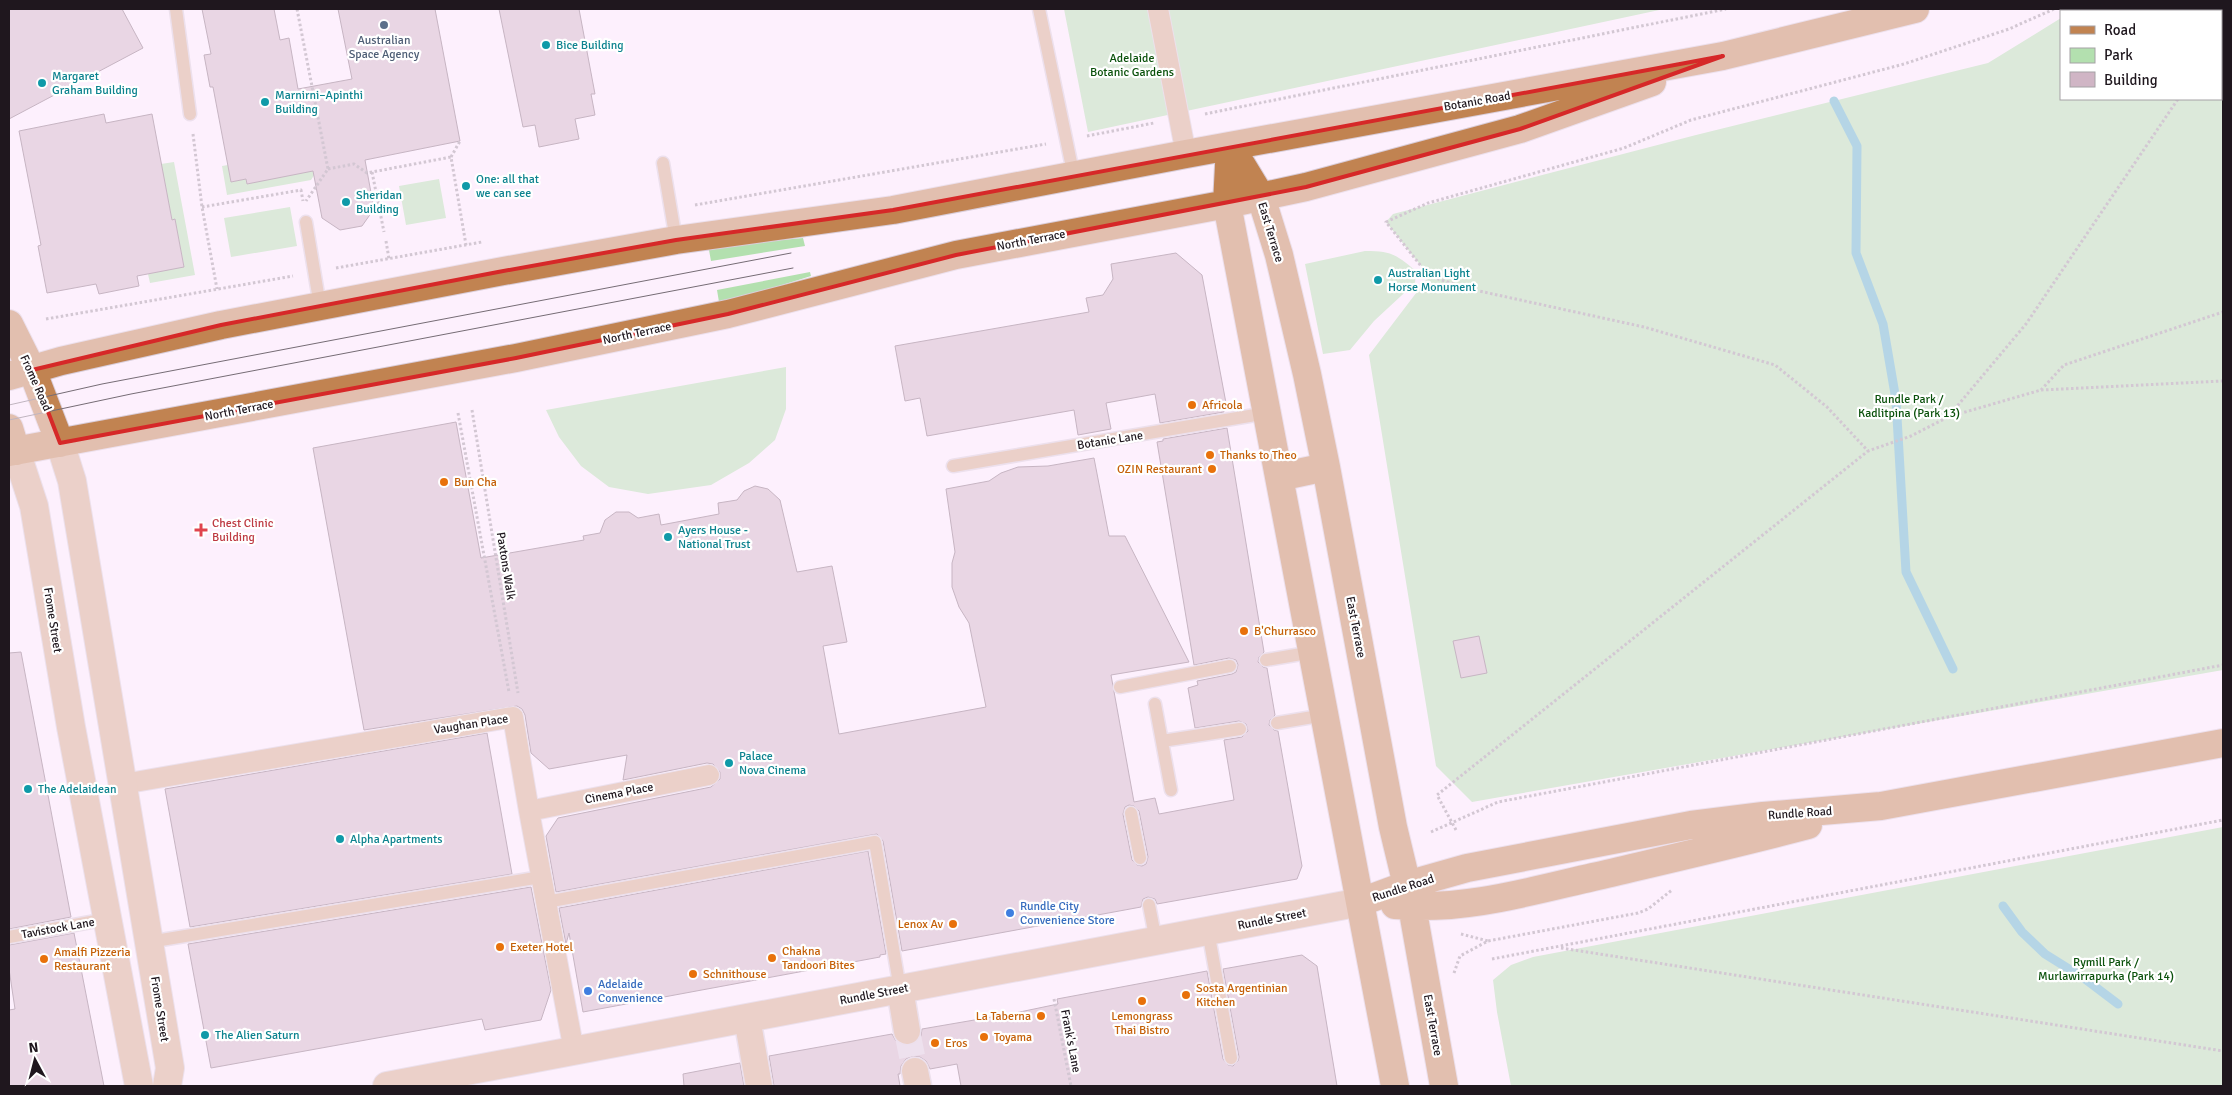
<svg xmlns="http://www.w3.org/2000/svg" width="2232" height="1095" font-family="Signika,sans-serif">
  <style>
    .green { fill: #b3e0af }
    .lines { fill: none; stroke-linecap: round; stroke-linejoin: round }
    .stream { stroke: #5eb4cb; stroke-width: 9 }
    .building { fill: #d0b5c5; stroke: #856d7c; fill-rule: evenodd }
    .minor-tunnel { stroke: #dccfdc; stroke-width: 26; stroke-dasharray: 26 13; stroke-linecap: butt }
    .service-casing { stroke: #d9cdd9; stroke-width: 15 }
    .pedestrian-casing { stroke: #d9cdd9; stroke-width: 22 }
    .minor-casing { stroke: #d9cdd9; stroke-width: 29 }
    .tertiary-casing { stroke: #d9cdd9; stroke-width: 30 }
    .secondary-casing { stroke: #d9cdd9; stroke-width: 30 }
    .path { stroke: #9f959f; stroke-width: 3; stroke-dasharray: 2.5 2.5; stroke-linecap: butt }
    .service { stroke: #d4a989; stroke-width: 12 }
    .pedestrian { stroke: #d4a989; stroke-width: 20 }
    .minor { stroke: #d4a989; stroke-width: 26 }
    .tertiary { stroke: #d4a989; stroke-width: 28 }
    .secondary { stroke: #c18351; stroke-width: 28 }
    .tram { stroke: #766c75; stroke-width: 1 }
    .marked { fill: none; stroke: #d62828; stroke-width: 4; stroke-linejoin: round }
    .service-dot { fill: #5c6f8a; stroke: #fff; stroke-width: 2 }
    .culture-dot { fill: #0f9aa8; stroke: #fff; stroke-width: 2 }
    .food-dot { fill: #e8710a; stroke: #fff; stroke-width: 2 }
    .health-dot { fill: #e0444e; stroke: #fff; stroke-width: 2 }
    .shop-dot { fill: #3f7fe0; stroke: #fff; stroke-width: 2 }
    .labels { text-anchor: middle; stroke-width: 4.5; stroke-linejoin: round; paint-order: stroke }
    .service-label { font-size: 12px; fill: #4e5e75; stroke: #fff }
    .culture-label { font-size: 12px; fill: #0d838f; stroke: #fff; text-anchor: start }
    .park-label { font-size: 12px; fill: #0a510b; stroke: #fff }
    .street-label { font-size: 12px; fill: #1f171e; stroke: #fff }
    .food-label { font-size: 12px; fill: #c56008; stroke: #fff; text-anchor: start }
    .health-label { font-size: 12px; fill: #be3a42; stroke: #fff; text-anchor: start }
    .shop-label { font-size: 12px; fill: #366cbe; stroke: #fff; text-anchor: start }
  </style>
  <rect width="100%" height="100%" fill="#fdf0fd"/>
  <path class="green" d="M1064,9H1664L1088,132Z
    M2076,9H2223V670L1472,802L1436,766L1369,355L1429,276L1386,222L1393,214L1696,135L1988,63L2061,18V99H2221V11H2072Z
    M174,162L195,275L150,283L148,274L184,266L175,220H172L161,164Z
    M228,165L231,182L246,179L247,184L320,166L311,180L227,195L222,166Z
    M439,179L446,218L406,225L399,186Z
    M290,207L297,246L231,257L224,218Z
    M803,238L805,246L711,261L709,250L759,242Z
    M1365,251C1392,251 1395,254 1416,271L1415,283L1374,321L1350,350L1323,354L1305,264Z
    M810,272L811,276L753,294L719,302L717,290Z
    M786,367V409L775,440L749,463L711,485L648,494L609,487L581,466L559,437L546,410Z
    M2223,827V1086H1511L1497,1012L1493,980L1511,965L1533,957Z"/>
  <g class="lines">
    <path class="stream" d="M1834,101L1857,146L1856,253L1883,324L1896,400L1906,572L1953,669
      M2003,906L2022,932L2045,954L2085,979L2118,1004"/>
  </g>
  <path class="building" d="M9,9H122L143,48L9,119Z
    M202,9H274L280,40L289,38L298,89L352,79L338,9H435L460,141L365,160L374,209L362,226L340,230L322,218L313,171L247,184L246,179L231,182L213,87H210L204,55L211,54Z
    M499,9H579L595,94H591L595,115L575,119L579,139L539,147L535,125L523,127Z
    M104,114L106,123L152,114L172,220L175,219L184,267L137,276L139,286L99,294L96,284L47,293L38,246L41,245L19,131Z
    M1176,253L1202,275L1226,403H1223L1224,412L1160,423L1155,394L1106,403L1111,429L1078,435L1074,410L927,436L920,398L905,401L895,346L1089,312L1086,298L1103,295L1113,279L1111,264Z
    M456,422L481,558L584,540L583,536L600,533L605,520L616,512H629L638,518L659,514L661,525L719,514L718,503L737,500L744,491L755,486L768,489L780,500L797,572L832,566L847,642L823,646L839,734L986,707L969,623L959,607L952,587V563L955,552L946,489L989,481L1001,473L1018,467L1048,466L1094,458L1109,536H1125L1189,662L1111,675L1134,802L1155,798L1159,814L1234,800L1224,740L1242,737L1248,731L1246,724L1239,721L1195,728L1188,688L1198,685L1197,681L1232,674L1236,672L1238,665L1236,660L1229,658L1194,665L1157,442L1163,441V439L1227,428L1264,652L1259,657L1258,662L1263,667L1267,668L1275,715L1270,720L1269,725L1274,730L1278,731L1302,866L1297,879L1157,904L1155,899L1148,897L1143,899L1141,907L902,951L883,841L877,834L556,892L546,836L558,818L711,787L720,779V772L713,764L707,763L623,780L627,755L549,769L531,753L525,715L522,709L517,706L364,730L313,448ZM1129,805L1134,806L1139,811L1148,857L1146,864L1142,866L1137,865L1132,860L1123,814L1125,807Z
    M1479,636L1487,673L1461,678L1453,641Z
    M21,652L71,917L9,929V653Z
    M487,733L512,874L190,927L165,789Z
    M868,851L886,954L880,955V957L583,1012L569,933L566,944L559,908Z
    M531,887L551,990L541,1020L485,1030L482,1019L211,1068L188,944Z
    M74,933L104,1086H9V1010L15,1009L9,969V945Z
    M1302,955L1317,966L1337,1086H961L957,1064L930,1069L926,1061L920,1057L913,1056L906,1059L901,1066L900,1074H898L900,1086H774L769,1056L892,1034L896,1041L901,1045L910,1046L917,1042L921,1036L922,1029L1015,1013L1058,1004L1057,999L1207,971L1223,1059L1228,1065L1233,1066L1238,1061L1239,1057L1223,969Z
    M740,1063L744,1086H684L683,1074Z"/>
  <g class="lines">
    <path class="minor-tunnel" d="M907,1031L915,1071"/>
    <g class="service-casing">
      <path id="service" d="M176,9L190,114
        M1039,9L1074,177
        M663,163L676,240
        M306,222L320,306
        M953,466L1267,413
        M1266,660L1313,652
        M1120,687L1230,666
        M1155,704L1171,790
        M1277,723L1325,715
        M1162,741L1240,729
        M1131,813L1140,858
        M546,902L875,842L900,989
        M1149,905L1156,941
        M1208,931L1231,1058
        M9,937L107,919
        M149,942L541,877"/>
    </g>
    <g class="pedestrian-casing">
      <path id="pedestrian" d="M1158,9L1186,154
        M123,784L513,717L529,811L574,1051
        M529,811L709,775"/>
    </g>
    <g class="minor-casing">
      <path id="minor" d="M900,989L907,1031
        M747,1018L759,1086
        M915,1071L918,1086"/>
    </g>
    <g class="tertiary-casing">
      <path id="tertiary" d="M60,443L72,481L170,1068L167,1086
        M16,451L34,506L71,727L139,1086
        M387,1086L1361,902"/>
    </g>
    <g class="secondary-casing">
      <path id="secondary" d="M1230,146L1261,197L1279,255L1307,374L1326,467L1393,827L1412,906L1444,1086
        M1230,146L1227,204L1395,1086
        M9,324L32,370L60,443
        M9,376L61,361L221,325L498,272L676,240L893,210L1186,154L1723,56L1915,9
        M9,428L16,451
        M9,452L516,358L728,314L956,255L1227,204L1306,187L1520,129L1652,82
        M1279,477L1326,467
        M1361,902L1407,885L1467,868L1691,825L1763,816L1881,806L2223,743
        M1395,905C1463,911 1528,892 1593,877C1665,860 1736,844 1808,825"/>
    </g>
    <path class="path" d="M297,9L328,169L306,201
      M2054,9L2009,29L1904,64L1691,120L1624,148L1428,203L1386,222L1429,276L1470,289L1644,327L1775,365L1827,407L1868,451L1911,436L1948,417L2041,390L2223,381
      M2221,35L2223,31
      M1205,114L1726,9
      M193,134L202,207L217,289
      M1087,136L1154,123
      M451,157L460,141
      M328,169L354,164L367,173L451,157L466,245
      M372,172L384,232
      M695,205L1046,144
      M202,207L301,190L303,201
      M386,241L389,259
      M336,268L482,242
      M46,319L293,276
      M2041,390L2064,365L2223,312
      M472,410L518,693
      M458,413L509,692
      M1948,417L2026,324L2178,99
      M1456,830L1437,795L1868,451
      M1431,832L1498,802L2223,665
      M1461,934L1488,941
      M1561,948L2223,1051
      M1492,959L2223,820
      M1454,973L1460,956L1488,941L1638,913L1648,909L1672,890
      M1054,999L1071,1086"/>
    <use href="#service" class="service"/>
    <use href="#pedestrian" class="pedestrian"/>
    <use href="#minor" class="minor"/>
    <use href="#tertiary" class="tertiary"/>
    <use href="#secondary" class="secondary"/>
    <path class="tram" d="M9,405L102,384L791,253
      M9,420L131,394L793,268"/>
  </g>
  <path d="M0 0H2232V1095H0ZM1723,56L1520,129L1306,187L956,255L728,314L516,358L60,443L32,370L221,325L498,272L676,240L893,210Z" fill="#fdf0fd" fill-opacity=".55" fill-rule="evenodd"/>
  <path class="marked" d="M1723,56L1520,129L1306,187L956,255L728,314L516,358L60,443L32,370L221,325L498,272L676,240L893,210Z"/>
  <circle class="service-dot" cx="384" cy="25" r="5"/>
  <g class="culture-dot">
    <circle cx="546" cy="45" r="5"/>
    <circle cx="42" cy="83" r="5"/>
    <circle cx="265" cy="102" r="5"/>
    <circle cx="466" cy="186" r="5"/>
    <circle cx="346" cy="202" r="5"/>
    <circle cx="1378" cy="280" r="5"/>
    <circle cx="668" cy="537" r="5"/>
    <circle cx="729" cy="763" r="5"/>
    <circle cx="28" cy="789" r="5"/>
    <circle cx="340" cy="839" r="5"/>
    <circle cx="205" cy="1035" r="5"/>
  </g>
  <g class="food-dot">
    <circle cx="1192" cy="405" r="5"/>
    <circle cx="1210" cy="455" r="5"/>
    <circle cx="1212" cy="469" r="5"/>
    <circle cx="444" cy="482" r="5"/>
    <circle cx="1244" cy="631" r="5"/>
    <circle cx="953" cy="924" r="5"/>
    <circle cx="500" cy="947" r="5"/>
    <circle cx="772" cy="958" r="5"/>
    <circle cx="44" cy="959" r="5"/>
    <circle cx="693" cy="974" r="5"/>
    <circle cx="1186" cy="995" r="5"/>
    <circle cx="1142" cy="1001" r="5"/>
    <circle cx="1041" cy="1016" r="5"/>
    <circle cx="984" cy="1037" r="5"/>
    <circle cx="935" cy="1043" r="5"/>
  </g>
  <path class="health-dot" d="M198.5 522.5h5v5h5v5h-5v5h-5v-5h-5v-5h5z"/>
  <g class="shop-dot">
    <circle cx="1010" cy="913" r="5"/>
    <circle cx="588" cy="991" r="5"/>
  </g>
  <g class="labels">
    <g class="service-label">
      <text x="384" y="44">Australian<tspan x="384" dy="14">Space Agency</tspan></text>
    </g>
    <g class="culture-label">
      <text x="556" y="49">Bice Building</text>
      <text x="52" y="80">Margaret<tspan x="52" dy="14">Graham Building</tspan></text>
      <text x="275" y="99">Marnirni–Apinthi<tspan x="275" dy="14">Building</tspan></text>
      <text x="476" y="183">One: all that<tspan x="476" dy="14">we can see</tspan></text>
      <text x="356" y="199">Sheridan<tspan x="356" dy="14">Building</tspan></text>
      <text x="1388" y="277">Australian Light<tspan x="1388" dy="14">Horse Monument</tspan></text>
      <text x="678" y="534">Ayers House -<tspan x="678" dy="14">National Trust</tspan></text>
      <text x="739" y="760">Palace<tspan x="739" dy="14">Nova Cinema</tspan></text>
      <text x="38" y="793">The Adelaidean</text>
      <text x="350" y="843">Alpha Apartments</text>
      <text x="215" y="1039">The Alien Saturn</text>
    </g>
    <g class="park-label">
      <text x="1132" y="62">Adelaide<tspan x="1132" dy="14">Botanic Gardens</tspan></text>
      <text x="1909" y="403">Rundle Park /<tspan x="1909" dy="14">Kadlitpina (Park 13)</tspan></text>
      <text x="2106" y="966">Rymill Park /<tspan x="2106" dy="14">Murlawirrapurka (Park 14)</tspan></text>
    </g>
    <g class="street-label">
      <text transform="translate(1477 101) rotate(-10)" y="4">Botanic Road</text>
      <text transform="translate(1271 232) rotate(73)" y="4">East Terrace</text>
      <text transform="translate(1031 240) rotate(-11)" y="4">North Terrace</text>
      <text transform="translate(637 333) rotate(-12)" y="4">North Terrace</text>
      <text transform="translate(36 383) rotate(66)" y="4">Frome Road</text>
      <text transform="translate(239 410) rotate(-11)" y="4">North Terrace</text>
      <text transform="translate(1110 440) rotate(-9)" y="4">Botanic Lane</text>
      <text transform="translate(506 566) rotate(81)" y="4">Paxtons Walk</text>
      <text transform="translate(53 620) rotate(81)" y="4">Frome Street</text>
      <text transform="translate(1356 627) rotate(79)" y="4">East Terrace</text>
      <text transform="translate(471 724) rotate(-9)" y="4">Vaughan Place</text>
      <text transform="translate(619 793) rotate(-11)" y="4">Cinema Place</text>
      <text transform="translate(1800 813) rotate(-4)" y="4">Rundle Road</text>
      <text transform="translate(1403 888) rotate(-18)" y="4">Rundle Road</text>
      <text transform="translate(1272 919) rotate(-11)" y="4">Rundle Street</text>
      <text transform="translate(58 928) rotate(-10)" y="4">Tavistock Lane</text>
      <text transform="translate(874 994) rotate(-11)" y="4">Rundle Street</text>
      <text transform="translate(160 1009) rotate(81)" y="4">Frome Street</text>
      <text transform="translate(1433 1025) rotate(80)" y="4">East Terrace</text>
      <text transform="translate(1071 1041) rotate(79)" y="4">Frank's Lane</text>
    </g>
    <g class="food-label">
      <text x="1202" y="409">Africola</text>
      <text x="1220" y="459">Thanks to Theo</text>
      <text x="1202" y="473" text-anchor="end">OZIN Restaurant</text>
      <text x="454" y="486">Bun Cha</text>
      <text x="1254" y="635">B'Churrasco</text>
      <text x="943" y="928" text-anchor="end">Lenox Av</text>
      <text x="510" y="951">Exeter Hotel</text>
      <text x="782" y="955">Chakna<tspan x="782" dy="14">Tandoori Bites</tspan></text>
      <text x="54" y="956">Amalfi Pizzeria<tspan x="54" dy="14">Restaurant</tspan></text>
      <text x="703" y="978">Schnithouse</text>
      <text x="1196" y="992">Sosta Argentinian<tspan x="1196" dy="14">Kitchen</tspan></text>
      <text x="1031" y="1020" text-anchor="end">La Taberna</text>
      <text x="1142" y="1020" text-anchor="middle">Lemongrass<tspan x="1142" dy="14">Thai Bistro</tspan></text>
      <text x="994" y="1041">Toyama</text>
      <text x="945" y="1047">Eros</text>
    </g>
    <g class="health-label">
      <text x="212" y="527">Chest Clinic<tspan x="212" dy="14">Building</tspan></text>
    </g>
    <g class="shop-label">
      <text x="1020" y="910">Rundle City<tspan x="1020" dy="14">Convenience Store</tspan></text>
      <text x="598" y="988">Adelaide<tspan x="598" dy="14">Convenience</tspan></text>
    </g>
  </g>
  <rect width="2232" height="1095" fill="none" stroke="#1f171e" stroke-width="20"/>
  <rect x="2060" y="10" width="162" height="90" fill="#ffffff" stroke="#a5a2a5"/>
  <rect x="2070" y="26" width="25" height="8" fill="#c18351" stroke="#a5a2a5"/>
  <text x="2104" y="35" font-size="15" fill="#1f171e">Road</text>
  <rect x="2070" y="48" width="25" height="15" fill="#b3e0af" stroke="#a5a2a5"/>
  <text x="2104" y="60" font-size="15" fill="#1f171e">Park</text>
  <rect x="2070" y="72" width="25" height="15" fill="#d0b5c5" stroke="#a5a2a5"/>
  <text x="2104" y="85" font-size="15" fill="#1f171e">Building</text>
  <g transform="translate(35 1060) rotate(353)" stroke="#ffffff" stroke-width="4" paint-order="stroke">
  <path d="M0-4L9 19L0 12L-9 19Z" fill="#1f171e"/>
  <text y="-8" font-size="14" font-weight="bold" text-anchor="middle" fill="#1f171e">N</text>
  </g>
</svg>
